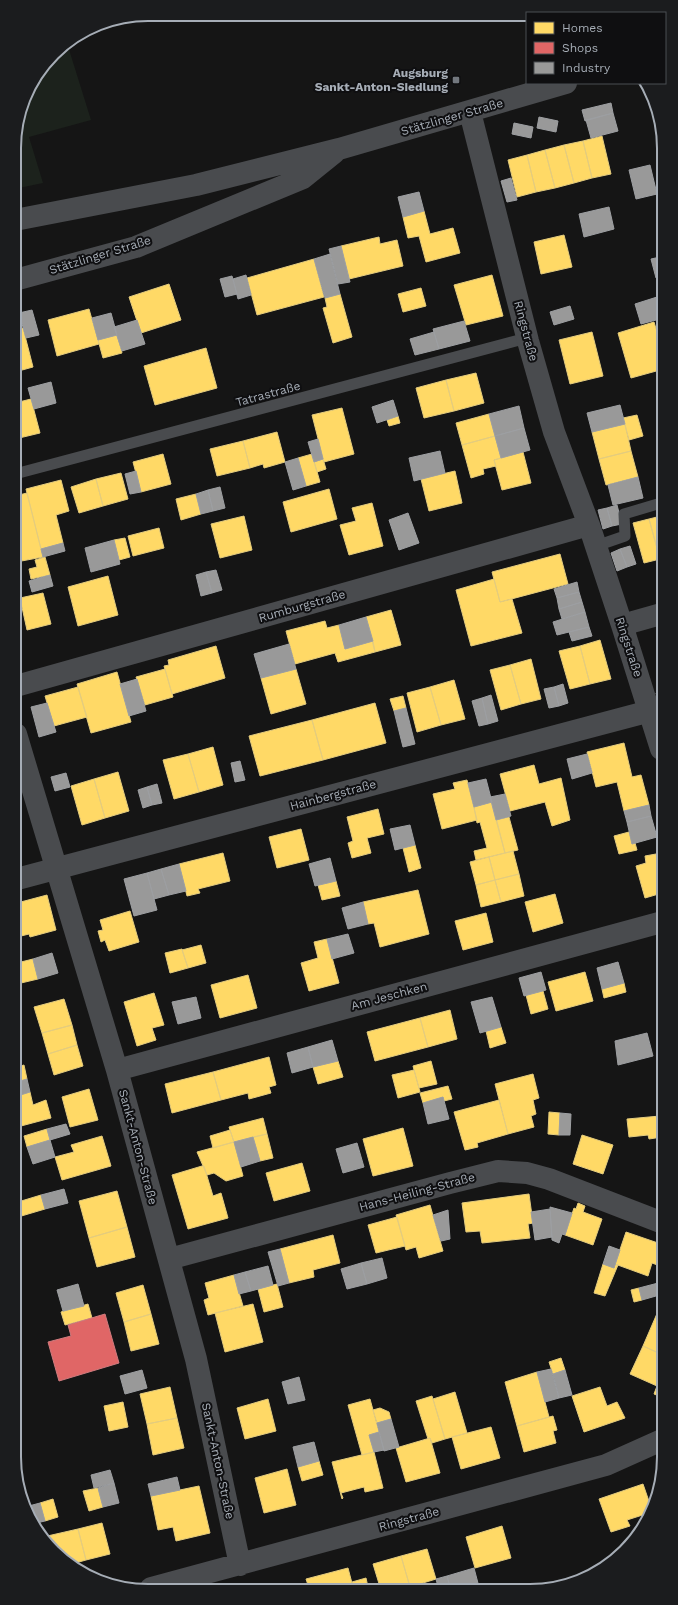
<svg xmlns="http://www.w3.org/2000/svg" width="678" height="1605" font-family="'Work Sans',sans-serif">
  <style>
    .green { fill: #1c221c }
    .homes { fill: #ffd966; stroke: #e4cc7e }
    .shops { fill: #e06666; stroke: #cf7b7e }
    .industry { fill: #999; stroke: #9d9fa2 }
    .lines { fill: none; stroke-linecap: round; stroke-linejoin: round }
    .service { stroke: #494b4e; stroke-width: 11 }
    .minor { stroke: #494b4e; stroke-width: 22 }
    .poi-dot { fill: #73787e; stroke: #0f0f11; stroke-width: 1.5 }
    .labels { text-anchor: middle; stroke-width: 4; stroke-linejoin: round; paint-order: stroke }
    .poi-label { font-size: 12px; font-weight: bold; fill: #a6adb6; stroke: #0f0f11; text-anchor: end }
    .street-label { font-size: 12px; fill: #a6adb6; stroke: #0f0f11 }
    .rim { fill: none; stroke: #a6adb6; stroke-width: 2 }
  </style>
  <rect width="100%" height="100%" fill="#151515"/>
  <path class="green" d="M67,43L91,120L29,137L43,183L14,189V139L28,89L60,47Z"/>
  <path class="homes" d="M602,136L611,174L592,178L583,141Z
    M583,141L592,178L574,183L564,145Z
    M564,145L574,183L555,188L545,150Z
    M545,150L555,188L536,192L527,155Z
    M527,155L536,192L517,197L508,160Z
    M424,211L430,234L453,228L460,253L426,262L419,236L408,238L403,217Z
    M564,235L572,267L541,274L534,242Z
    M379,237L380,244L397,240L403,266L349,279L341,246Z
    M314,259L324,297L257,315L247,278Z
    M492,275L503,316L466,325L454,285Z
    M169,284L181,320L141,333L129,297Z
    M421,288L426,306L403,312L398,294Z
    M340,294L352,337L333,343L323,308L327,307L325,298Z
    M89,309L99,344L57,356L48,320Z
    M654,322L660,342V370L631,378L618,333Z
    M23,328L33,367L15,372V330Z
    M592,332L603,376L570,384L559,340Z
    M117,335L122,353L103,358L98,340Z
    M206,348L217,388L155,405L144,366Z
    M476,373L484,403L454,411L446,380Z
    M446,380L454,411L424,418L416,388Z
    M31,399L40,433L15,439V403Z
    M342,408L354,454L324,462L312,415Z
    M489,414L495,436L462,445L456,423Z
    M637,415L643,436L629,440L623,418Z
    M398,416L400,423L389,426L387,420Z
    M625,424L631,451L599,459L592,432Z
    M277,432L285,462L264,468L263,464L250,468L243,441Z
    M495,436L501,458L494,460L496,466L483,469L484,474L471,478L462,445Z
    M243,441L250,468L217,476L210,449Z
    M631,451L638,477L606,485L599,459Z
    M523,452L531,483L502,490L494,460Z
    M163,454L171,484L141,492L133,462Z
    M312,454L320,482L306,486L298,458Z
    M323,459L326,469L317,472L314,462Z
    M455,471L462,503L429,511L421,479Z
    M121,473L128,499L103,506L96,479Z
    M96,479L103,506L79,513L71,487Z
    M61,480L69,511L56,515L63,543L41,549L26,489Z
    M329,489L337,519L291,532L283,502Z
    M27,493L43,557L16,562L15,496Z
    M196,494L201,514L181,520L176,499Z
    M372,503L383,546L349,555L340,525L356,521L352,508Z
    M244,516L252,550L220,558L211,524Z
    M661,516V559H660L649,519Z
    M649,519L660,559L644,563L633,523Z
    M159,528L164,548L133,556L128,536Z
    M125,538L130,557L119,560L114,540Z
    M560,554L568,584L500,602L492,572Z
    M45,557L50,575L31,579L29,569L37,567L35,560Z
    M108,576L118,615L78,626L68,587Z
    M494,579L500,602L512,599L522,633L471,646L456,590Z
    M43,593L51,624L27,630L20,598Z
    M391,610L401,645L375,652L366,617Z
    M325,621L327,628L339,625L345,649L373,641L375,652L338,662L335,653L295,664L286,631Z
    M600,640L611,679L590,684L580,646Z
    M216,646L225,678L172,694L164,666L169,665L168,660Z
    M580,646L590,684L570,689L559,651Z
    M531,659L541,699L521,704L510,665Z
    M510,665L521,704L501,710L490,670Z
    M165,669L173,697L145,705L136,677Z
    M296,669L306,704L271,714L261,678Z
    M117,672L131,722L91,733L77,684Z
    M454,680L465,719L441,725L430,687Z
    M78,687L87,717L54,726L45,696Z
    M430,687L441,725L417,732L407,693Z
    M403,696L406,708L394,711L390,699Z
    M375,703L386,743L323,760L312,720Z
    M312,720L323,760L260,776L249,736Z
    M624,743L632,777L641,775L649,805L624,811L617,782L596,787L587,752Z
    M213,747L223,785L199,792L188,754Z
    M188,754L199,792L174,799L163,760Z
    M534,765L539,784L561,778L570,820L552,826L545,802L510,811L500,774Z
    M118,772L129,811L105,818L94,779Z
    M94,779L105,818L82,825L71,786Z
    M467,780L477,820L442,829L433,794L455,789L453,783Z
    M492,802L505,853L476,860L474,851L487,848L480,822L477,823L474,807Z
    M378,809L384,834L367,838L371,853L352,858L348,843L353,841L347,817Z
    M509,817L518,850L505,853L496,820Z
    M301,829L309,860L277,868L269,837Z
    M629,832L632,844L635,843L637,850L619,854L614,836Z
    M415,845L421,868L409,872L403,848Z
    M513,851L519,874L495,880L489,857Z
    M223,853L230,881L198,889L200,893L187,896L179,864Z
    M656,854L657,860L662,859V893L645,898L636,866L646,863L645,856Z
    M489,857L495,880L476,885L470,862Z
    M519,874L524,896L501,902L495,880Z
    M495,880L501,902L481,907L476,885Z
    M336,881L340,896L322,900L318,885Z
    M418,890L429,934L380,947L374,923L368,924L363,902Z
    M555,894L563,923L533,932L525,902Z
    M47,895L56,930L30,937L29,934L17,937V903Z
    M130,911L139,942L109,951L105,940L101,942L98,931L103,930L100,920Z
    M486,913L493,942L463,950L455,921Z
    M327,939L339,983L309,991L301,963L318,958L314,942Z
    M201,945L206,963L188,968L182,950Z
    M182,949L188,968L170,973L165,953Z
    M662,950V966L658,951Z
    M33,959L38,979L21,983L17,963Z
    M585,972L593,1001L556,1011L548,982Z
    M248,975L257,1008L220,1018L211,985Z
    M624,983L626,992L604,998L602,989Z
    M543,991L548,1009L531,1014L526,995Z
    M154,993L164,1025L152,1028L156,1040L137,1046L124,1002Z
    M64,999L72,1025L42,1033L34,1007Z
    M450,1010L457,1039L428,1047L420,1018Z
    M420,1018L428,1047L375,1061L367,1032Z
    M72,1025L77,1045L48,1054L42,1033Z
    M501,1027L506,1043L490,1048L486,1031Z
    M77,1045L83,1066L54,1075L48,1054Z
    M269,1057L276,1085L269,1087L271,1093L249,1099L248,1093L221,1100L213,1072Z
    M338,1061L343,1077L318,1084L313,1067Z
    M431,1061L437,1084L419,1088L413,1066Z
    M24,1065L27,1079L17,1082V1067Z
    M414,1070L420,1092L398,1098L392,1075Z
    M213,1072L221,1100L172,1113L165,1084Z
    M533,1074L539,1098L533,1100L536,1114L531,1116L534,1127L508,1134L495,1084Z
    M448,1086L452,1099L444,1101L443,1097L423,1103L420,1093Z
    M89,1089L98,1120L70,1127L62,1097Z
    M30,1092L33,1105L46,1100L51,1118L21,1126L17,1112V1096Z
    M499,1100L508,1134L477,1143L478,1147L465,1150L454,1112Z
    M549,1112L560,1113L559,1135L548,1134Z
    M660,1116L662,1137L649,1139L648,1135L629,1137L627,1119Z
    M263,1118L267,1134L234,1142L229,1127Z
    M403,1128L413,1166L373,1176L363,1139Z
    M47,1129L50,1140L27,1147L24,1136Z
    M230,1130L234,1142L213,1148L210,1136Z
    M267,1134L273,1158L260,1161L253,1137Z
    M582,1135L613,1145L603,1174L573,1164Z
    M102,1136L111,1166L62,1180L55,1157L74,1152L71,1145Z
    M234,1142L243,1176L226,1181L214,1173L207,1175L197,1152Z
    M302,1163L310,1191L274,1201L266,1173Z
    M202,1166H204L213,1196L221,1193L228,1218L188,1229L172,1175Z
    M117,1191L127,1227L89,1238L79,1201Z
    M529,1194L533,1223L528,1224L530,1238L482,1243L480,1231L466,1232L462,1203Z
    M41,1195L45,1209L18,1217V1202Z
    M578,1203L585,1206L583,1212L602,1219L593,1245L565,1235L574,1208L576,1209Z
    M430,1205L443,1251L419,1258L416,1247L406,1250L396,1215Z
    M397,1217L405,1246L376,1253L368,1225Z
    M127,1227L135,1257L97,1267L89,1238Z
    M626,1232L658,1243L657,1246L663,1248V1258L660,1266L652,1263L648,1276L615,1264Z
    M333,1235L340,1263L313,1270L314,1277L289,1283L280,1249Z
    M603,1264L614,1268L615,1264L618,1265L605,1296L594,1293Z
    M234,1275L243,1306L208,1315L204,1300L209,1298L205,1283Z
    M277,1284L283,1307L264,1312L258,1289Z
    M143,1285L151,1314L124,1322L116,1293Z
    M639,1288L642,1300L634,1302L631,1290Z
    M662,1302H663V1355L643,1346Z
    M88,1304L92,1318L65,1325L61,1312Z
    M253,1304L263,1342L225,1352L215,1313Z
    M151,1314L159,1344L131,1351L124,1322Z
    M643,1346L663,1355L664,1398L654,1394L657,1386L630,1374Z
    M561,1358L565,1370L553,1374L549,1362Z
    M537,1372L549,1417L517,1426L505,1382Z
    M170,1387L177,1418L147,1424L140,1394Z
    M600,1387L607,1406L617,1402L625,1418L584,1432L572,1396Z
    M455,1392L467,1433L445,1439L433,1399Z
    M432,1396L445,1439L432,1443L430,1438L428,1439L416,1401Z
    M268,1399L276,1431L245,1439L237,1408Z
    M370,1399L379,1432L369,1435L374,1452L362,1455L348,1405Z
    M123,1402L128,1427L109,1431L104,1406Z
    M380,1408L389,1412L391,1419L377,1423L373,1410Z
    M553,1416L557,1430L553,1431L556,1443L524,1452L517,1426Z
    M177,1418L184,1448L153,1455L147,1424Z
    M491,1427L500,1458L461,1469L452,1437Z
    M430,1438L440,1473L406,1482L396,1448Z
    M374,1452L383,1488L365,1492L364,1487L341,1493L343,1498L342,1499L332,1462Z
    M319,1461L323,1475L302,1481L298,1467Z
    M287,1469L296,1505L264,1513L255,1478Z
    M643,1484L652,1510V1512L627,1520L630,1526L611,1532L599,1499Z
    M199,1486L210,1533L176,1541L173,1527L158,1530L151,1496Z
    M98,1488L103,1507L89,1511L83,1491Z
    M53,1499L58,1517L45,1521L40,1503Z
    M102,1523L110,1554L86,1560L78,1529Z
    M502,1526L511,1558L475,1568L466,1537Z
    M78,1529L86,1560L72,1564L60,1558L43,1537Z
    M427,1549L436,1579L410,1587L401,1556Z
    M401,1556L410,1587H380L373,1564Z
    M348,1568L353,1587L309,1588L306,1579Z
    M366,1578L368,1587H353L352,1582Z"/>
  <path class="shops" d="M105,1314L119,1363L59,1381L48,1342L71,1336L68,1325Z"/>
  <path class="industry" d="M611,103L613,113L585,121L582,110Z
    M613,113L618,131L591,138L586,120Z
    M539,117L558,121L556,132L537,128Z
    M514,123L533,127L531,138L512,134Z
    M650,165L657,194L636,199L629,170Z
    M511,178L517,200L507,202L501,181Z
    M419,192L424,211L403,217L398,197Z
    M609,207L614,229L584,237L579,214Z
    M341,246L350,282L338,284L329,249Z
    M330,254L340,294L325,298L314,259Z
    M660,257V276L656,278L651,259Z
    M246,275L251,295L238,299L233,279Z
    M232,276L237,294L225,297L220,279Z
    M657,297L660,307V319L641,324L635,304Z
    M570,306L574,319L554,325L550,312Z
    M32,310L39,335L26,338L19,313Z
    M111,313L117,335L98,340L92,318Z
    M137,320L145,344L122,351L114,327Z
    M464,321L470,341L439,349L433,329Z
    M434,332L439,349L415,355L410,339Z
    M51,382L56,403L34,409L28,388Z
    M393,400L398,416L377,423L372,407Z
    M620,405L625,424L592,432L587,413Z
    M519,406L524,428L495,436L489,414Z
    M524,428L530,450L501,458L495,436Z
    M318,439L323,459L314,462L308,442Z
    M440,451L445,473L414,481L409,458Z
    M298,458L306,486L293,490L285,462Z
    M136,471L141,492L130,494L125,474Z
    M638,477L643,498L613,505L608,485Z
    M220,487L225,508L213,511L208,490Z
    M208,490L213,511L201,514L196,494Z
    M617,505L622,524L612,526L607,508Z
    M607,508L612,526L603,529L598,510Z
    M408,513L419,543L399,550L389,520Z
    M114,540L120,564L91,572L85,548Z
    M63,543L65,551L43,557L41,549Z
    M630,546L636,564L627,567L620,549Z
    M620,549L627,567L617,571L611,553Z
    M216,570L222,590L212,593L206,572Z
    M206,572L212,593L201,596L196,575Z
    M50,575L53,586L32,592L29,581Z
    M577,582L579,592L557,598L554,589Z
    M579,592L582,602L559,609L557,598Z
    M582,602L585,612L562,619L559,609Z
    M585,612L589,627L557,635L553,622Z
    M366,617L373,641L345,649L339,625Z
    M589,627L592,636L572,641L569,632Z
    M289,644L296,669L261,678L254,654Z
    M137,679L146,711L129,716L120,684Z
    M563,684L568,703L559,706L554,687Z
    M554,687L559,706L549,708L544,689Z
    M661,691V709L656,693Z
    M491,695L498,721L488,724L482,698Z
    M482,698L488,724L479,726L472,701Z
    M47,703L56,732L39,737L31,707Z
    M406,708L415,744L403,747L394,711Z
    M587,754L592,773L572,779L567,759Z
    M240,761L245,780L235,782L231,763Z
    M66,773L70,787L55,791L51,777Z
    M486,779L492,802L474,807L468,783Z
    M157,784L162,803L152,805L147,787Z
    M147,787L152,805L143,808L138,790Z
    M505,794L511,816L496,820L490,797Z
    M649,805L651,816L627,822L624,811Z
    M651,816L657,837L632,844L627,822Z
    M410,825L415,845L395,850L390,829Z
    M330,858L336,881L315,886L309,864Z
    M179,864L186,891L169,895L161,869Z
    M161,869L169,895L154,899L147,873Z
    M147,873L157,910L134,916L124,879Z
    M363,902L368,924L348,929L342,908Z
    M348,934L354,953L332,959L327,939Z
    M52,953L58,973L38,979L33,959Z
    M618,962L624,983L602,989L597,968Z
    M541,972L546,990L524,996L519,978Z
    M196,997L201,1018L178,1024L172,1002Z
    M492,997L501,1027L480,1033L471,1002Z
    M647,1033L653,1056L618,1065L615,1041Z
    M332,1040L338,1061L313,1067L308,1047Z
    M308,1047L313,1067L292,1073L287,1053Z
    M27,1079L30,1092L17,1096V1082Z
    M443,1097L449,1119L428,1124L423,1103Z
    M560,1113L571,1114L570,1135H559Z
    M660,1115H663V1125H661Z
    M66,1124L70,1134L50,1140L47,1129Z
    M253,1137L260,1161L241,1167L234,1142Z
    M50,1140L55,1157L33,1164L27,1147Z
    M357,1143L364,1167L343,1173L336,1149Z
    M64,1189L68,1203L45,1209L41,1195Z
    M550,1207L572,1213L565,1235L562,1234L559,1243L552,1240Z
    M550,1209L552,1237L535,1240L531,1212Z
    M448,1210L450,1239L441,1241L433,1215Z
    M609,1246L620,1250L614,1268L603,1264Z
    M280,1249L289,1283L278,1286L268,1252Z
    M382,1258L387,1278L367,1284L361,1263Z
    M361,1263L367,1284L347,1289L341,1269Z
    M268,1266L273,1285L251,1291L245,1272Z
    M245,1272L251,1291L239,1294L234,1275Z
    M662,1282L663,1294L642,1300L639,1288Z
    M78,1284L84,1306L63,1311L57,1290Z
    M551,1369L559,1398L545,1402L537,1372Z
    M142,1370L147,1388L125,1394L120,1376Z
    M565,1370L572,1395L559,1398L553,1374Z
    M299,1377L305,1400L288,1404L282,1382Z
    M391,1419L399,1447L384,1451L377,1423Z
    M379,1432L384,1450L374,1452L369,1435Z
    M314,1442L319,1461L298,1467L293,1447Z
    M110,1470L114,1483L94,1488L91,1475Z
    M177,1477L180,1490L151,1496L148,1484Z
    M114,1483L119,1503L103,1507L98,1488Z
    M40,1503L45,1521L32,1524L25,1507Z
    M474,1568L479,1587H450L447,1576Z
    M447,1576L450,1587H438L436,1579Z"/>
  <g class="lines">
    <path class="service" d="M15,474L527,338
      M596,546L625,536L624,514L661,503"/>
    <path class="minor" d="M470,112L528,341L554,432L589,525L622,625L661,749
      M15,220L196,185L339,149L566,83
      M15,280L136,247L303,178L334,153
      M622,625L661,614
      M16,686L589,525
      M16,734L117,1070L196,1359L240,1565
      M17,879L650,711
      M117,1070L662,922
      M169,1259L450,1183L498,1171L527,1173L549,1179L663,1223
      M151,1588L606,1465L664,1439"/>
  </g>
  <rect class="poi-dot" x="452" y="76" width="8" height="8" rx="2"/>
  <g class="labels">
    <g class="poi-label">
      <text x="448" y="77">Augsburg<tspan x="448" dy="14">Sankt-Anton-Siedlung</tspan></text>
    </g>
    <g class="street-label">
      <text transform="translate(452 117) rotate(-16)" y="4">Stätzlinger Straße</text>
      <text transform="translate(100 255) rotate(-17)" y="4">Stätzlinger Straße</text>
      <text transform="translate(526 331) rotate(75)" y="4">Ringstraße</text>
      <text transform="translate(268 394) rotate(-15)" y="4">Tatrastraße</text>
      <text transform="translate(302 606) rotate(-16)" y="4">Rumburgstraße</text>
      <text transform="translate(629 647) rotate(72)" y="4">Ringstraße</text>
      <text transform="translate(333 795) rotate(-15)" y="4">Hainbergstraße</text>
      <text transform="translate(389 996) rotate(-15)" y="4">Am Jeschken</text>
      <text transform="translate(138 1147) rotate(75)" y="4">Sankt-Anton-Straße</text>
      <text transform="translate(417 1192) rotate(-15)" y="4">Hans-Heiling-Straße</text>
      <text transform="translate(218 1461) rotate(78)" y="4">Sankt-Anton-Straße</text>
      <text transform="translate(409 1519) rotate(-15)" y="4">Ringstraße</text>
    </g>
  </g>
  <path d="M0 0H678V1605H0ZM148 21H530A127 127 0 0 1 657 148V1457A127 127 0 0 1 530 1584H148A127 127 0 0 1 21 1457V148A127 127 0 0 1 148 21Z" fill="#1b1c1e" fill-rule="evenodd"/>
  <path class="rim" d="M148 21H530A127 127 0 0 1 657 148V1457A127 127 0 0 1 530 1584H148A127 127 0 0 1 21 1457V148A127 127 0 0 1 148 21Z"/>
  <rect x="526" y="12" width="140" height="72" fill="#0f0f11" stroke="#4b4e53"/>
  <rect x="534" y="22" width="20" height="12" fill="#ffd966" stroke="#4b4e53"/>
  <text x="562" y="32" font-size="12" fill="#a6adb6">Homes</text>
  <rect x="534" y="42" width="20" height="12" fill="#e06666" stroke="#4b4e53"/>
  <text x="562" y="52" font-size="12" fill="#a6adb6">Shops</text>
  <rect x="534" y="62" width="20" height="12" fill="#999999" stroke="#4b4e53"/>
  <text x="562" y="72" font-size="12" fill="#a6adb6">Industry</text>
</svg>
